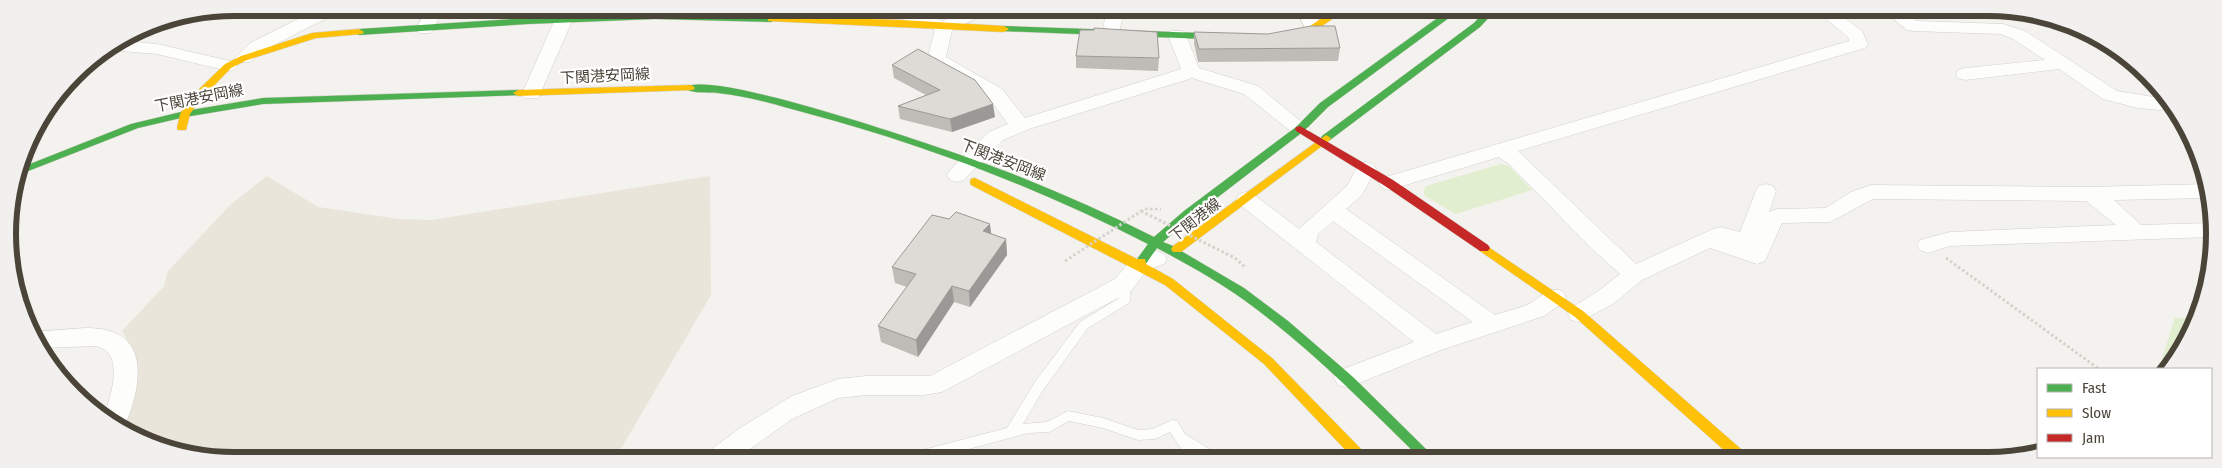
<svg xmlns="http://www.w3.org/2000/svg" width="2222" height="468" font-family="'Fira Sans Condensed','Noto Sans JP',sans-serif">
  <style>
    .education { fill: #eae5da }
    .green { fill: #e1eecf }
    .lines { fill: none; stroke-linecap: round; stroke-linejoin: round }
    .lane-casing { stroke: #d2d0cb; stroke-width: 1 }
    .street-casing { stroke: #d2d0cb; stroke-width: 1 }
    .fast-casing { stroke: #d3cfc5; stroke-width: 1 }
    .slow-casing { stroke: #d3cfc5; stroke-width: 1 }
    .jam-casing { stroke: #d3cfc5; stroke-width: 1 }
    .path-far1 { stroke: #d3d2cc; stroke-width: 2.5; stroke-dasharray: 2.5 2.5; stroke-linecap: butt }
    .path { stroke: #d3d2cc; stroke-width: 3; stroke-dasharray: 2.5 2.5; stroke-linecap: butt }
    .lane { fill: #fdfdfc; fill-rule: evenodd }
    .street { fill: #fdfdfc; fill-rule: evenodd }
    .fast { fill: #4caf50; fill-rule: evenodd }
    .slow { fill: #ffc107; fill-rule: evenodd }
    .jam { fill: #c62828; fill-rule: evenodd }
    .path-bridge-far1 { stroke: #d3d2cc; stroke-width: 2.5; stroke-dasharray: 2.5 2.5; stroke-linecap: butt }
    .path-bridge { stroke: #d3d2cc; stroke-width: 3; stroke-dasharray: 2.5 2.5; stroke-linecap: butt }
    .wall { fill: #bfbcb8 }
    .shaded-wall { fill: #9b9996 }
    .building { fill: #dedbd6; stroke: #9b9996 }
    .labels { text-anchor: middle; stroke-width: 4.5; stroke-linejoin: round; paint-order: stroke }
    .street-label { font-size: 15px; fill: #4b4439; stroke: #fff }
    .rim { fill: none; stroke: #4b4439; stroke-width: 6 }
  </style>
  <rect width="100%" height="100%" fill="#f4f2ee"/>
  <path class="education" d="M267,176L318,207L399,219L431,220L710,176L711,295L615,459H205L121,430L119,429L127,411L136,360L132,349L122,331L164,286L168,271L231,204Z"/>
  <path class="green" d="M1501,164L1509,166L1532,190L1456,214L1425,196L1423,191L1426,186Z
    M2175,317L2195,320L2191,334L2168,366L2162,359Z"/>
  <g class="lines">
    <g class="lane-casing">
      <path id="lane" d="M1123,281L1127,282C1130,287 1132,298 1129,303L1088,328L1043,390L1023,424L1047,422L1068,411L1103,418L1138,430L1153,429L1172,420L1177,421L1185,434L1219,455L1220,459H1204L1201,457V459H1188L1170,432L1155,439L1138,440L1103,428L1069,421L1049,432L1028,433L931,459H904L906,455L911,453L1007,428L1035,382L1080,322L1119,298L1117,285L1119,282Z"/>
    </g>
    <g class="street-casing">
      <path id="street" d="M320,8H342L339,12L262,51L250,62H238L235,58L250,43Z
        M427,8H444L431,33H419L416,29Z
        M879,8H905L943,21L969,8H991L989,12L952,30L946,57L1002,89L1025,118L1181,69L1168,35L1171,31H1183L1186,35L1199,68L1258,86L1310,129L1307,133L1300,135L1293,133L1244,94L1192,78L1029,129L1003,140L964,180L957,182L950,180L947,175L950,170L989,132L1008,124L988,97L930,63L927,59L935,30L881,12Z
        M1111,8H1128L1122,20L1118,36H1106C1100,27 1106,17 1111,8Z
        M1296,9H1312L1322,28L1319,32H1307Z
        M1814,9H1833L1862,31L1868,44L1865,48L1518,151L1636,264L1713,229L1721,227L1740,232L1756,191L1759,186L1766,184L1773,186L1776,191L1769,212L1777,209L1826,208L1851,192L1871,185L2090,187L2207,184L2208,198L2114,200L2141,225L2210,223L2211,237L1950,246L1928,253L1920,250L1917,245L1920,240L1950,232L2116,225L2086,201L1873,199L1830,222L1782,223L1765,261L1757,264L1710,248L1642,280L1613,304L1579,322L1571,320L1568,314L1571,308L1597,292L1620,274L1591,248L1510,165L1499,157L1389,190L1382,188L1379,183L1382,178L1849,41L1848,37Z
        M1881,9H1901L1917,21L2003,24L2025,31L2117,91L2160,98L2167,100L2169,104L2167,108L2160,110L2138,108L2103,99L2059,69L1965,80L1958,78L1956,74L1958,70L1965,68L2045,60L2013,39L2001,34L1913,31L1907,30Z
        M564,14L570,15L573,19L540,94L538,98H524L522,94L555,19L558,15Z
        M123,41L157,44L234,62L237,66L234,70L228,71L157,54L110,50Z
        M1366,162L1373,164L1376,169L1362,195L1346,209L1495,315C1506,311 1517,309 1527,305C1540,299 1547,286 1563,291L1566,297L1563,303L1544,316L1441,350L1354,385L1346,387L1338,385L1334,378L1338,371L1414,342L1239,204L1236,199L1239,194L1246,192L1253,194L1299,229L1347,186L1359,164ZM1333,221L1473,322L1436,334L1316,242L1318,234Z
        M1156,251L1164,254L1167,259L1164,264L1147,270L1131,291L942,392L924,395H867L838,398L792,419L736,459H704L708,452L740,428L792,396L838,379L867,376H930L1115,279L1131,260Z
        M85,328C96,328 109,329 119,335C151,352 135,406 122,431L104,416C111,396 126,351 95,346L43,348L34,332Z"/>
    </g>
    <g class="fast-casing">
      <path id="fast" d="M1450,9H1461L1328,107L1304,131L1192,217L1163,242L1173,246H1181L1183,249L1181,251L1244,288L1288,321L1353,377L1437,460H1422C1368,407 1315,353 1255,308C1225,285 1191,266 1157,248L1145,265H1137L1135,262L1148,244C1041,189 926,145 810,114C780,106 749,96 718,93C709,92 691,94 685,88C709,66 966,156 1005,171C1056,191 1106,213 1154,237L1184,211L1296,127L1320,103Z
        M1487,9H1497L1480,27L1330,140H1322L1321,138L1322,136L1474,23Z
        M655,13L771,16L776,19L771,22L655,19L528,24L359,35L354,32L359,29L528,18Z
        M1004,26L1230,34L1235,37L1230,40L1001,31V27Z
        M518,90L523,93L522,95L263,104L185,117L138,128L18,175L20,168L131,124L185,111L263,98Z"/>
    </g>
    <g class="slow-casing">
      <path id="slow" d="M1336,9H1347L1316,30L1281,40L1276,37L1278,35L1310,26Z
        M771,16L902,20L1004,26L1009,29L1004,32L768,21V17Z
        M359,29L364,32L362,34L316,38L247,60L231,68L201,99L190,114L186,130H178L177,128L180,114L193,95L225,64L241,56L312,33Z
        M690,85L693,86L695,88L693,90L518,96L513,93L518,90Z
        M1326,135L1331,138L1330,140L1181,252H1173L1171,249L1173,246Z
        M975,178L1137,259H1145L1146,264L1173,279L1272,358L1367,455L1368,459H1354L1264,364L1165,285L971,185L970,182L971,179Z
        M1484,244L1583,311L1749,456L1751,460H1735L1575,317L1480,251L1478,248L1480,245Z"/>
    </g>
    <g class="jam-casing">
      <path id="jam" d="M1300,126L1393,180L1488,245L1490,248L1488,251H1480L1385,186L1296,131L1295,129L1296,127Z"/>
    </g>
    <path class="path-far1" d="M1145,209H1161"/>
    <path class="path" d="M1235,258L1246,268
      M1946,258L2099,369"/>
    <use href="#lane" class="lane"/>
    <use href="#street" class="street"/>
    <use href="#fast" class="fast"/>
    <use href="#slow" class="slow"/>
    <use href="#jam" class="jam"/>
    <path class="path-bridge-far1" d="M1141,212L1145,209"/>
    <path class="path-bridge" d="M1141,211L1235,258
      M1065,261L1143,210"/>
  </g>
  <path class="wall" d="M1194,32L1340,48L1338,61L1198,62L1194,44Z
    M1076,56L1159,58L1158,71L1076,68Z
    M892,65L995,117L952,132L900,119L898,106L926,95L894,78Z
    M949,219L1006,239L1007,255L970,307L954,302L918,357L881,342L878,326L907,287L895,283L892,267Z"/>
  <path class="shaded-wall" d="M993,104L995,117L952,132L950,119Z
    M990,224L992,240L983,231Z
    M1006,239L1007,255L970,307L969,291Z
    M952,286L954,302L918,357L916,340Z"/>
  <path class="building" d="M1311,26H1335L1340,48L1199,49L1194,32L1268,34Z
    M1094,28L1157,32L1159,58L1076,56L1080,30H1094Z
    M918,49L975,80L993,104L950,119L898,106L940,90L892,65Z
    M956,212L990,224L983,231L1006,239L969,291L952,286L916,340L878,326L916,274L892,267L932,215L949,219Z"/>
  <g class="labels">
    <g class="street-label">
      <text transform="translate(605 76) rotate(-3)" y="5">下関港安岡線</text>
      <text transform="translate(199 98) rotate(-11)" y="5">下関港安岡線</text>
      <text transform="translate(1003 160) rotate(21)" y="5">下関港安岡線</text>
      <text transform="translate(1195 220) rotate(-38)" y="5">下関港線</text>
    </g>
  </g>
  <path d="M0 0H2222V468H0ZM234 16H1988A218 218 0 0 1 2206 234V234A218 218 0 0 1 1988 452H234A218 218 0 0 1 16 234V234A218 218 0 0 1 234 16Z" fill="#f1f0ef" fill-rule="evenodd"/>
  <path class="rim" d="M234 16H1988A218 218 0 0 1 2206 234V234A218 218 0 0 1 1988 452H234A218 218 0 0 1 16 234V234A218 218 0 0 1 234 16Z"/>
  <rect x="2037" y="368" width="175" height="90" fill="#ffffff" stroke="#b7b4b0"/>
  <rect x="2047" y="384" width="25" height="8" fill="#4caf50" stroke="#b7b4b0"/>
  <text x="2082" y="393" font-size="15" fill="#4b4439">Fast</text>
  <rect x="2047" y="409" width="25" height="8" fill="#ffc107" stroke="#b7b4b0"/>
  <text x="2082" y="418" font-size="15" fill="#4b4439">Slow</text>
  <rect x="2047" y="434" width="25" height="8" fill="#c62828" stroke="#b7b4b0"/>
  <text x="2082" y="443" font-size="15" fill="#4b4439">Jam</text>
</svg>
